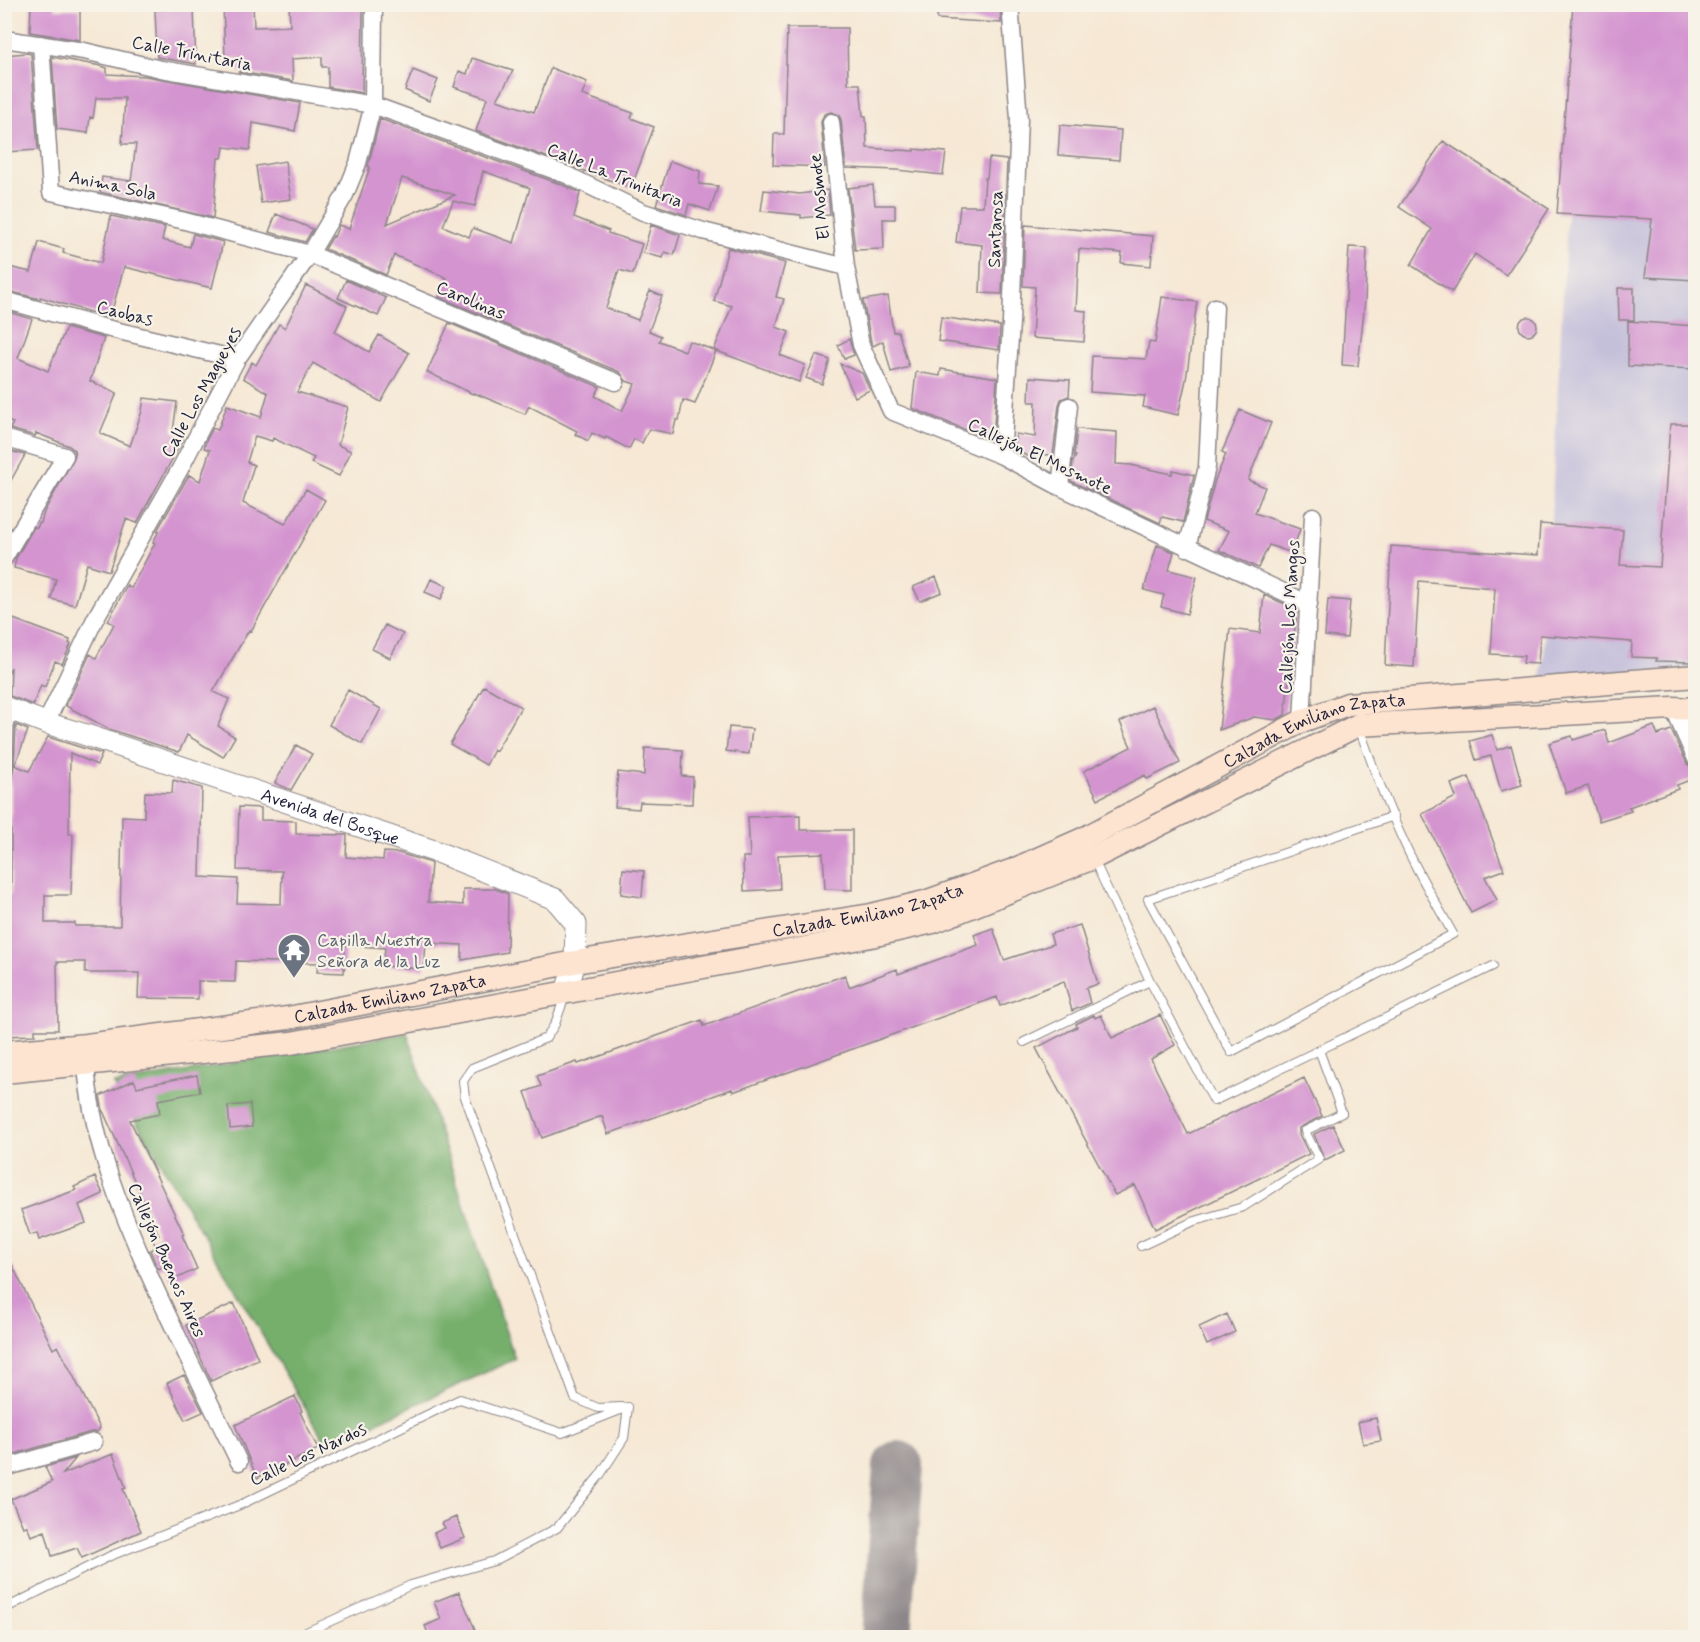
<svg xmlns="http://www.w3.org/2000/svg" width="1700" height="1642" font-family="Mynerve,sans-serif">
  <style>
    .industrial { fill: #c5c0da }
    .forest { fill: #76af6c; stroke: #4c6854; stroke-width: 1.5 }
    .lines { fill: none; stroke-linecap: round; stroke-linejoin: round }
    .taxiway { stroke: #8c8588; stroke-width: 50 }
    .building { fill: #d494d0; fill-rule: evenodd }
    .service-casing { stroke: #8c8588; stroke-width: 10 }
    .minor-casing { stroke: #8c8588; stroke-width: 19 }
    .tertiary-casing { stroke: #8c8588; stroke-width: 23 }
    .secondary-casing { stroke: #8c8588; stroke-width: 25 }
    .service { stroke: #fff; stroke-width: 8 }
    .minor { stroke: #fff; stroke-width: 16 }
    .tertiary { stroke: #fff; stroke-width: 21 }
    .secondary { stroke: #fde4d1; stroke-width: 22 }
    .labels { text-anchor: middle; stroke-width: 4.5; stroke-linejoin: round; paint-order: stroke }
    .street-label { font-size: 18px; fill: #22223b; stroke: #f7f3e8 }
    .worship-label { font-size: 18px; fill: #5b616d; stroke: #f7f3e8; text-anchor: start }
  </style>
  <rect width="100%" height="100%" fill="#f7f3e8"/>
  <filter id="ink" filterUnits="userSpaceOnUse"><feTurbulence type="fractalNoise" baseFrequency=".0167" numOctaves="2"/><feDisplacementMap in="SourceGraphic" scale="12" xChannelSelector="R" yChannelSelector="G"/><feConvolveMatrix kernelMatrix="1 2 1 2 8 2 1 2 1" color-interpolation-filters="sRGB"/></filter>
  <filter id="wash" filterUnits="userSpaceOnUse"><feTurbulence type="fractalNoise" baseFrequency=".008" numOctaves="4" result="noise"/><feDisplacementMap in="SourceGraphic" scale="24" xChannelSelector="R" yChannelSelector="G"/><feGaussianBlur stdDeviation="1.35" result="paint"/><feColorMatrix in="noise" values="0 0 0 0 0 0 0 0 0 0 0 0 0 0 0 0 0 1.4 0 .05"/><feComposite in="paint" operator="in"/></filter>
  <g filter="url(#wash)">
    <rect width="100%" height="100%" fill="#f6e8d4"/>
    <path class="industrial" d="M1578,5H1695V669L1541,679L1544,655Z"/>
    <path class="forest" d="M407,1033L515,1359L327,1445L114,1084Z"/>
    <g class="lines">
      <path class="taxiway" d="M886,1638L898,1466"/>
    </g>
    <g id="blocks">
      <path class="building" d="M31,4H55V9H80V40L30,32Z
        M169,4H189V9H194L196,64L157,57L155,10H169Z
        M223,4H253L254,27L290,26L289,4H363L362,93L328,87V67H322V57L292,59L293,81L239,72V58L225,59Z
        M938,4H1000L1001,23L937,19Z
        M1573,4H1695V280L1645,277L1652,219L1557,214Z
        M787,28H847L848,84H860L863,116H866L867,148L914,151V149L946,152L943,175L897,170L846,168L841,120L839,115L831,112L824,114L821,122L825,167L773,165L774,134H784Z
        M27,53L31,54L38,150L4,152V55Z
        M52,57L101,66L107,68V74L145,76L300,103L295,131L253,123L250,150L224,147L222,158H218L213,218L100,192L102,177L131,181L136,144H122L125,98H96L93,118L90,117L88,133L57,129Z
        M472,58L513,71L497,100L534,112L551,68L587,82L582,95L633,113L631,118L654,127L631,188L476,131L487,98L454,87L459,71L467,74Z
        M413,70L438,80L429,101L405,90Z
        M380,119L563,185L580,193L574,217L609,231L608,233L642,244L633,274L619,270L606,308L638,320L650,291L662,296L649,331L661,336L659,341L685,351L689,341L716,351L695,404L683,400L679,420H676L673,434L649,429L642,443L634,439L629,449L606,437L605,439L592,433L588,441L575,434L577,431L529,406L525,414L474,393L473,394L427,372L449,323L600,387L595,396L622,411L635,384L626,381L620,372L439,297L447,278L394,255L386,275L325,249L333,236L334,237L339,225L349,229L370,167L368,166ZM483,171L530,188L514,243L473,228L469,237L443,226L453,201L475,206ZM402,178L455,195L387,224Z
        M1060,125L1121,130L1119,160L1058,155Z
        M1443,141L1549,209L1506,275L1475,254L1452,292L1411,265L1432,229L1399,207Z
        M989,158L1007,160L1002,294L980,293L982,245L956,242L960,206H983L985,178H987Z
        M285,161L291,199L261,203L256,166Z
        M670,161L700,171L699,184L718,186L710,211L689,204L686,215L656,205Z
        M873,185L875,205H895V219H883L884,249L855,250L848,188Z
        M764,190L800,194L828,190L830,215L801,218V215L761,211Z
        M276,214L313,229L305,242L269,232Z
        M111,216L165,227L162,240L190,247L193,234L223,242L212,288L124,267L110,318L40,297V299L4,290V266L31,272L39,242L64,249L63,253L101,263Z
        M651,225L680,235L674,255L665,252L663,258L643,253Z
        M1025,225L1153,236L1151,266L1121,263L1122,253L1079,249L1076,310L1086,311L1084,342L1032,338L1035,287L1023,286Z
        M1349,247L1367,248L1365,301L1358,366L1342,365Z
        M728,248L785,263L776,297L784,299L776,327L789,332L780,355L805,365L799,382L714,350L732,306L714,301Z
        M346,280L386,298L378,316L338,298Z
        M306,285L347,306L335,332L369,352L379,335L409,353L381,402L313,363L297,392L348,407L338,445L351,451L339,476L311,463L314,458L273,438L272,441L255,436L247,462L254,465L243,503L285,524L306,489L325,500L251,631L249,630L213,692L229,699L218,726L235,737L223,757L187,735L179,752L109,729L66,706L90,654L96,658L114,624L108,621L127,585L131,588L155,543L153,542L159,531H157L189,475L200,481L210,450L204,448L206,441L213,428L218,430L227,405L261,417L268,393L243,378L252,362L256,365L279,324L285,328Z
        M1618,288H1634V320H1619Z
        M888,296L893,332L898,331L909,367L891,372L883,341L873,346L871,342L863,300Z
        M1162,297L1197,302L1186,380L1178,415L1143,407L1145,396L1090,392L1092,356L1146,359L1149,342L1155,343Z
        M4,311L32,319L18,358L48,371L66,328L104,338L90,381L117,393L100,433L130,446L142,411L144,398L177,402L173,432L185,436L137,523L126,519L109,571L87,564L75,605L51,599L56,579L14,568L16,558L34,527L37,528L39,523H41L44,512L75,456L74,450L69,446L36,433L35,436L10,429L13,423L4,420Z
        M941,317L1000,326L999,350L938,341Z
        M1519 326a9 9 0 1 1 18 0a9 9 0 1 1-18 0Z
        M1628,321L1695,326V369L1628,366Z
        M849,339L854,355L844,359L838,345Z
        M816,355L830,360L822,384L806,378Z
        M840,364L862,373L870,390L855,397Z
        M941,369L997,378L993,441L912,408L916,372L940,376Z
        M1030,377L1070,380L1069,396L1061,399L1059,405L1053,455L1030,454V457L1014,450L1016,434L1035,437L1036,402H1029Z
        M1240,410L1271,423L1248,480L1265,487L1255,513L1300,529L1292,553L1269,545L1258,568L1219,550L1229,531L1204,521L1215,480L1226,454L1222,452Z
        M1670,424H1695V659H1692V662L1656,661L1657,658L1631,657L1632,642L1540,635L1538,664L1523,663L1524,656L1491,654L1495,588L1419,581L1414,667L1385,665L1391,546L1538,555L1540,524L1623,530L1620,565L1660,567Z
        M1077,429L1117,432L1116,464L1131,465L1172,474L1173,470L1194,475L1183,522L1162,517L1160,523L1071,481L1073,462L1076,456H1074Z
        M10,451L25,455L4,493V462Z
        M1157,545L1174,552L1169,570L1197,577L1187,614L1161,607L1164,595L1144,590Z
        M936,577L942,592L920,601L913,587Z
        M431,579L447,586L441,599L425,592Z
        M1264,595L1285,604V606L1297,610L1285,715L1276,720L1254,717L1219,730L1230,629L1260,633Z
        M1328,599L1350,601L1347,638L1325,636Z
        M8,617L70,640L69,643L71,644L62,664L55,661L45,687L41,685L33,705L10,696L11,667L4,682V628Z
        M385,625L403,634L390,658L372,649Z
        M484,686L521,707L496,751L494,750L486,765L450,744Z
        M348,690L381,709L362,744L329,725Z
        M1153,706L1180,763L1147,779L1145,775L1098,799L1084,771L1131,747L1120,722Z
        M16,725L28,730L15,765L29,771L48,737L102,754L97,765L70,753L69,834H73L71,895H45V923H75V926H120L122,816L144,817L145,792L172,793L173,780L202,788L200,877L238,879L237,903L281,904L282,871L237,870L239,807L261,808V820L296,821V834L347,835L346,857L383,860L384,852L399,853L431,863L428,902L463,905V889H496L508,894L507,952L462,960V945L426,943L424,969L383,966L385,948L345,945L344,973L317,972L318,963L236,961L235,982L198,981V999L138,998L139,973H85V962H57L58,1030H35V1035L4,1036L6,895H11V787L8,776L13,772L14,766Z
        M1654,726L1658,735L1671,730L1687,764L1695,769V778L1677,785L1678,789L1629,807L1631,811L1599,821L1588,786L1566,793L1549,743L1572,736L1573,740L1605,730L1609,743Z
        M729,727L752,729L749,754L726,751Z
        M1492,735L1497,750L1511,745L1522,785L1501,791L1491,756L1476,760L1470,741Z
        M296,745L312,754L291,790L275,783Z
        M645,748L683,750L682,776L693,777L692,804L640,802L639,809L615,807L618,772L644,775Z
        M1469,777L1504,870L1485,877L1497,900L1471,913L1422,814L1456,797L1451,784Z
        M800,815V830H852V890L825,889L823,853L778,855L780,889L744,891L743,857H750L748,817Z
        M623,869L644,871L642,897L621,894Z
        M1080,925L1098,984L1086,988L1090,1003L1072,1011L1064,981L1000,1006L997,997L733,1092L732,1089L608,1134L602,1116L542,1138L525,1092L541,1086L537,1076L577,1062L578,1064L702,1020L704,1026L845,975L849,987L897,969L898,974L978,945L974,935L993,928L1004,960L1053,944L1050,934Z
        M1094,1015L1095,1018L1101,1015L1112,1038L1160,1015L1175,1045L1151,1059L1188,1134L1304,1078L1322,1116L1299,1128V1134L1309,1154L1155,1229L1135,1185L1115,1195L1036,1048L1077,1027L1076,1024Z
        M197,1075L200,1092L158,1100L160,1114L130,1120L184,1234L182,1235L197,1269L171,1281L164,1266L158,1269L150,1250L156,1247L152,1238L159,1235L103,1111L100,1096L134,1080L137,1087Z
        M250,1104L252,1127L230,1129L228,1106Z
        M1333,1125L1345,1150L1325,1160L1314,1134Z
        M95,1177L103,1194L79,1205L86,1223L39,1240L37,1233L30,1235L21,1210L76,1190L74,1187Z
        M4,1248L53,1349L58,1346L100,1428L97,1432H91L4,1457Z
        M234,1303L258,1359L211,1381L186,1325Z
        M1227,1314L1235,1332L1207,1345L1199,1327Z
        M184,1375L203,1412L185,1420L167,1383Z
        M295,1396L302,1411L300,1412L318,1449L257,1478L235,1425Z
        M1376,1418L1381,1441L1363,1444L1358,1422Z
        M113,1454L126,1488L123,1489L141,1531L82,1558L77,1548L52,1556L45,1531L31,1536L27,1526L23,1527L11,1499L52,1482L45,1467L76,1458L63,1474Z
        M456,1517L465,1538L440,1548L434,1533L445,1528L442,1523Z
        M459,1592L477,1634L468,1638H430L425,1626L441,1619L434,1602Z"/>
    </g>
  </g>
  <g filter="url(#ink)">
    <use href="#blocks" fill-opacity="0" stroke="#8c8588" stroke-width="1.5"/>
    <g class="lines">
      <g class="service-casing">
        <path id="service" d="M1359,728C1373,766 1386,804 1403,840C1417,872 1436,903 1453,934L1231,1052L1148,899L1394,816
          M1150,981L1214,1101L1493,966
          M565,996L555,1024L546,1038L472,1068L463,1081L465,1097L575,1398L598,1408L622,1407
          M1024,1042L1150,981L1093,858
          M1141,1246L1192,1222L1243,1207L1319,1159L1305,1131L1342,1113L1319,1050
          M4,1609L110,1556L242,1504L460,1399L562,1433L628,1407
          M293,1638L411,1585L494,1561L557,1528L600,1475L624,1438L628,1407"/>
      </g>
      <g class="minor-casing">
        <path id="minor" d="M4,39L84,51L161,69L373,105L567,175L643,212L703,231L846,267
          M41,44L51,192L181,220L310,254L616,382
          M831,122L846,267L861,345L891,411L1002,456L1060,487L1309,604
          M4,300L106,328L237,359
          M4,438L65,456L4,558
          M1002,456L1011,323L1019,119L1010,4
          M1060,487L1069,406
          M1187,548L1207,467L1215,307
          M1673,708L1696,759
          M1302,721L1313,516
          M46,723L95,619L180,469L237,359L310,254L345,195L358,163L373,105L374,4
          M4,766L6,708
          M86,1065C91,1132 115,1195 141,1256C171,1326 206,1394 239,1462
          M4,1468L94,1442"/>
      </g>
      <g class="tertiary-casing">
        <g id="tertiary">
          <path id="s1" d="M4,707L46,723L83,734L437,852L555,899L576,924L575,962L566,992"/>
        </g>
      </g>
      <g class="secondary-casing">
        <g id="secondary">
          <path id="s2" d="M4,1052L87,1045L288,1018L575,962L871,915L925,902L1013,870L1085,838L1302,721L1348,704L1696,676"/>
          <path d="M4,1072L291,1043L871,936L933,922L1093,858L1358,725L1673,708L1696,709"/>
        </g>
      </g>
      <use href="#service" class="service"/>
      <use href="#minor" class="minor"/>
      <use href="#tertiary" class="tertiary"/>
      <use href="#secondary" class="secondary"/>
    </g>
  </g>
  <defs>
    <g id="temple-pin" transform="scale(1.725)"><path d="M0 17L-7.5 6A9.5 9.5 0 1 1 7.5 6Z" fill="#6b7280" stroke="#f7f3e8"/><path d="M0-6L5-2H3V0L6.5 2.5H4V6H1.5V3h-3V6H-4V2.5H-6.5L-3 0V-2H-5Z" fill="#fff"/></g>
  </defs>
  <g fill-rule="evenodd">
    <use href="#temple-pin" x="294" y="950"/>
  </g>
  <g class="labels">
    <g class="street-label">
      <text transform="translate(192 53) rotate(11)" y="6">Calle Trinitaria</text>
      <text transform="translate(615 175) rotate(22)" y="6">Calle La Trinitaria</text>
      <text transform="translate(113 185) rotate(12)" y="6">Anima Sola</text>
      <text transform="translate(819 197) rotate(-96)" y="6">El Mosmote</text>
      <text transform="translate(995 229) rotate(-88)" y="6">Santarosa</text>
      <text transform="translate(471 300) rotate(23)" y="6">Carolinas</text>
      <text transform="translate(125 313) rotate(14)" y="6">Caobas</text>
      <text transform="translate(201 392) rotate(-61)" y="6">Calle Los Magueyes</text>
      <text transform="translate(1040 456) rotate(25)" y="6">Callejón El Mosmote</text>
      <text transform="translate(1289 617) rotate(-87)" y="6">Callejón Los Mangos</text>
      <text dy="6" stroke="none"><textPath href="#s2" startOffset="1362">Calzada Emiliano Zapata</textPath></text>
      <text dy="6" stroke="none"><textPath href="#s1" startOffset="344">Avenida del Bosque</textPath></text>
      <text dy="6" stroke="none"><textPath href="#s2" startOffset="876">Calzada Emiliano Zapata</textPath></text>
      <text dy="6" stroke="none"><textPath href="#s2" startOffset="390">Calzada Emiliano Zapata</textPath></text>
      <text transform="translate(167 1260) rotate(66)" y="6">Callejón Buenos Aires</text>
      <text transform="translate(308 1454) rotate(-25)" y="6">Calle Los Nardos</text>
    </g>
    <g class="worship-label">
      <text x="317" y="946">Capilla Nuestra<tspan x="317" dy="21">Señora de la Luz</tspan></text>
    </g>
  </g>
  <rect width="1700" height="1642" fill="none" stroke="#f7f3e8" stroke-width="24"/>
</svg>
